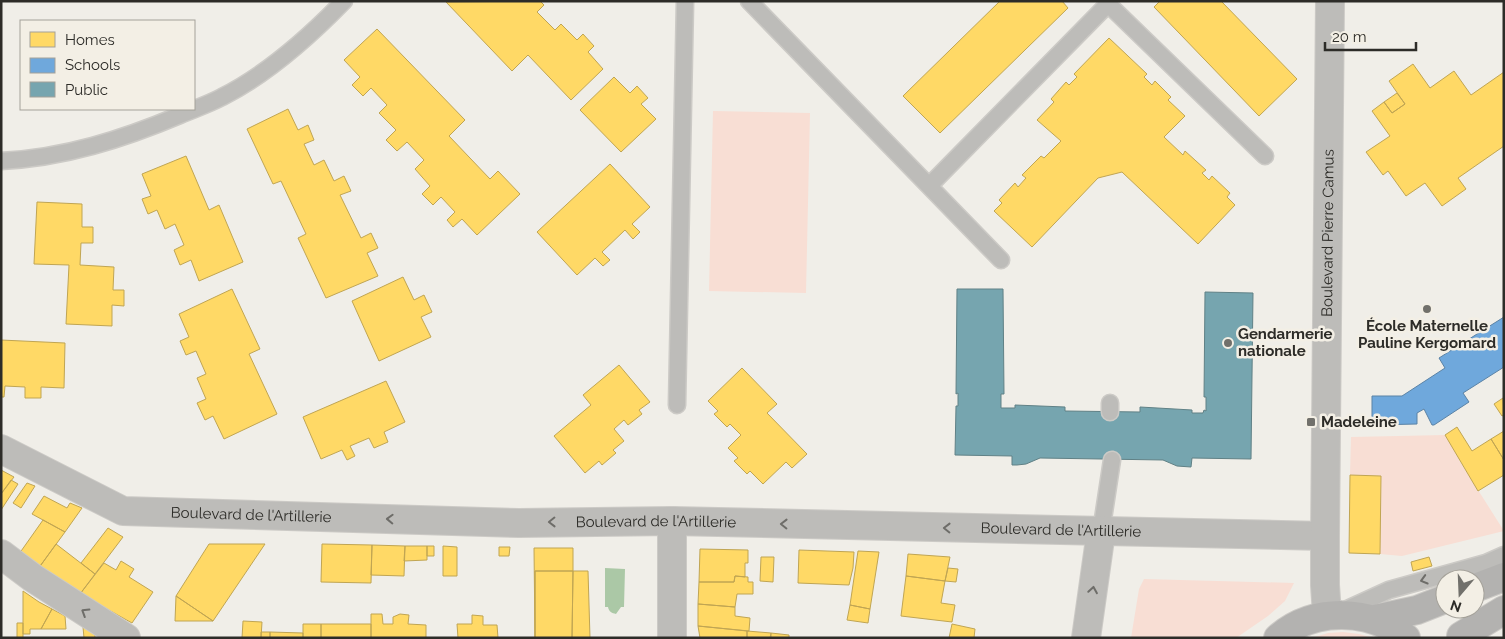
<svg xmlns="http://www.w3.org/2000/svg" width="1505" height="639" font-family="Raleway,sans-serif">
  <style>
    .green { fill: #f8ded4 }
    .water { fill: #abc8a6 }
    .homes { fill: #ffd966; stroke: #c0a553 }
    .schools { fill: #6fa8dc; stroke: #5b83a6 }
    .public { fill: #76a5af; stroke: #608186 }
    .lines { fill: none; stroke-linecap: round; stroke-linejoin: round }
    .lane-casing { stroke: #cccac6; stroke-width: 19 }
    .street-casing { stroke: #cccac6; stroke-width: 30 }
    .secondary-casing { stroke: #cccac6; stroke-width: 30 }
    .lane { stroke: #bdbcb9; stroke-width: 16 }
    .street { stroke: #bdbcb9; stroke-width: 28 }
    .secondary { stroke: #b3b2b0; stroke-width: 28 }
    .oneway { stroke: #6e6d69 }
    .poi-dot { fill: #71706b; stroke: #f3efe5; stroke-width: 2 }
    .labels { text-anchor: middle; stroke-width: 5; stroke-linejoin: round; paint-order: stroke }
    .street-label { font-size: 15px; fill: #2d2c28; stroke: #f3efe5 }
    .poi-label { font-size: 15px; font-weight: bold; fill: #2d2c28; stroke: #f3efe5; text-anchor: start }
  </style>
  <rect width="100%" height="100%" fill="#f0eee8"/>
  <path class="green" d="M713,111L810,113L806,293L709,291Z
    M1445,435L1460,459L1459,460L1504,531L1402,556L1380,554L1350,475L1351,437Z
    M1144,579L1294,583L1285,601L1268,616L1236,638H1131L1139,589Z
    M1343,632L1359,634L1373,638H1312L1328,633Z"/>
  <path class="water" d="M605,568L625,569L624,607H621L616,614C612,613 609,612 608,607H605Z"/>
  <path class="homes" d="M540,1L544,5L537,12L555,30L561,24L577,40L583,34L594,46L588,52L603,69L571,100L528,55L512,71L446,2Z
    M1000,1H1062L1068,8L940,133L903,96Z
    M1160,1H1221L1297,79L1259,116L1154,7Z
    M377,29L465,120L449,136L490,179L498,171L520,194L477,235L462,219L453,227L447,220L455,212L441,197L433,205L422,194L430,186L415,169L424,160L407,142L397,151L386,140L396,130L379,113L387,105L371,88L363,96L352,85L360,77L344,60Z
    M1109,38L1147,74L1144,77L1152,85L1155,81L1171,97L1168,100L1185,116L1164,137L1183,155L1185,151L1206,170L1202,173L1209,180L1212,176L1230,193L1227,197L1235,205L1198,244L1122,172L1098,178L1032,247L994,211L1002,203L999,200L1015,183L1018,187L1026,178L1022,175L1041,156L1044,158L1061,141L1037,120L1054,102L1051,99L1066,82L1069,85L1077,77L1074,74Z
    M1413,64L1430,88L1454,71L1471,95L1504,72V146L1458,178L1466,189L1442,206L1425,183L1406,196L1388,171L1383,175L1366,152L1390,136L1372,111L1384,102L1392,113L1405,104L1389,81Z
    M614,77L630,93L637,86L648,98L641,104L656,119L621,152L580,110Z
    M1397,93L1405,104L1392,113L1384,102Z
    M288,109L298,130L308,125L314,140L304,144L314,165L324,160L334,181L344,176L351,191L340,195L361,238L371,233L378,248L367,253L378,276L326,298L298,238L306,234L281,181L273,184L247,129Z
    M186,156L209,210L219,205L243,262L199,281L191,260L180,265L174,250L184,245L175,224L165,229L157,210L148,214L142,199L151,196L142,174Z
    M610,164L650,207L632,224L640,232L633,239L625,230L602,252L610,260L603,266L595,258L577,275L537,232Z
    M37,202L82,204V227H93V243H81L80,265L114,267L113,290H124V306L112,305V326L66,324L69,265L34,264Z
    M403,277L414,300L424,295L432,312L421,317L431,337L379,361L352,301Z
    M232,289L260,349L249,354L277,414L224,439L213,416L205,420L197,403L206,399L197,378L206,374L196,351L186,355L180,341L189,337L179,314Z
    M1,340L65,343L64,388L41,387V398H25V387L5,386L4,397H1Z
    M619,365L650,402L639,410L642,414L628,425L624,420L614,429L624,441L613,450L616,453L602,465L599,461L585,473L554,436L591,405L583,395Z
    M742,368L777,404L767,413L807,454L792,468L786,462L763,484L750,471L747,474L734,461L738,458L728,448L741,435L730,424L727,427L714,414L718,411L708,401Z
    M386,381L405,422L384,432L388,442L374,448L369,438L350,446L355,456L347,460L342,450L321,459L303,417Z
    M1503,398L1504,415L1502,416L1494,404Z
    M1457,427L1472,451L1491,439L1504,460V475L1478,491L1445,435Z
    M1504,431V460L1491,439Z
    M1,470L14,477L1,494Z
    M1350,475L1381,476L1380,554L1349,553Z
    M11,480L18,484L1,510V494Z
    M27,483L35,486L21,508L13,503Z
    M44,496L67,508L70,503L82,508L65,532L32,514Z
    M43,520L65,532L38,569L19,554Z
    M108,528L123,537L95,574L81,563Z
    M56,544L95,574L80,594L38,569Z
    M209,544H265L213,621L176,596Z
    M322,544L372,545L371,583L321,582Z
    M372,545L405,546L404,576L371,575Z
    M405,546H427V560L404,561Z
    M427,546H434V556H427Z
    M443,546L457,547V576H443Z
    M499,547H510L509,556H499Z
    M534,548H573V571H535V638Z
    M700,549L748,550V563H745V577L735,576L734,582H699Z
    M799,550L854,552L853,568L849,585L798,583Z
    M858,551L879,552L870,609L850,605Z
    M908,554L950,557L945,581L906,576Z
    M761,557H774L773,582L760,581Z
    M1429,557L1432,566L1413,571L1411,562Z
    M121,561L134,569L129,577L153,592L132,623L80,594L104,563L116,570Z
    M948,568L958,569L956,582L945,581Z
    M535,571H573L572,638H535Z
    M573,571H588L590,638H572Z
    M735,576L748,577V582H753V594H737L735,607L698,604L699,582H734Z
    M906,576L945,581L941,603L955,605L952,622L901,616Z
    M23,591L39,602L52,609L41,629H30V634H23Z
    M176,596L213,621H175Z
    M698,604L735,607V616L750,618L749,631L698,626Z
    M850,605L870,609L868,623L847,620Z
    M52,609L65,616L66,629H41Z
    M371,614H382L383,624H393V617L400,614L409,615L408,624L426,625V638H371Z
    M472,615L483,616V625H497L498,638H458L457,624H472Z
    M243,621L262,622L261,638H242Z
    M17,623H23V638H17Z
    M303,624H321V638H303Z
    M321,624H371V638H321Z
    M952,624L975,629L974,638H949Z
    M698,626L747,631V638H700Z
    M83,627L95,632V638H84Z
    M747,631L771,633L770,638H747Z
    M261,632H270V638H261Z
    M270,632L303,633V638H270Z
    M771,633L789,635V638H771Z"/>
  <path class="schools" d="M1504,317V367L1463,393L1469,402L1434,425H1432L1424,409L1417,413V424L1372,425V396H1402L1445,368L1439,358Z"/>
  <path class="public" d="M957,289H1003L1004,394H1001V408H1015V405L1065,407V411L1140,412V407L1192,410V413H1203L1204,410L1206,411V397H1204L1205,292L1253,293L1251,459L1192,458L1191,467L1177,466L1163,460L1040,458L1026,464L1017,465H1012V456L955,455L956,406H958V393L956,394Z"/>
  <g class="lines">
    <g class="lane-casing">
      <path id="lane" d="M749,1L1001,260
        M1108,4L1265,156
        M1,161C64,158 123,139 180,115C194,109 209,104 222,97C266,75 310,36 344,1
        M929,186L1108,4V1
        M1110,403V412
        M677,405L685,1
        M1101,532L1112,460
        M1341,612L1389,590L1486,563L1504,555"/>
    </g>
    <g class="street-casing">
      <g id="street">
        <path id="s1" d="M1,449L123,511L519,523L672,521L1325,536"/>
        <path d="M1,554L33,578L126,638"/>
        <path id="s2" d="M1327,615L1325,585V536L1330,1"/>
        <path d="M672,638V521"/>
        <path d="M1086,638L1101,532"/>
      </g>
    </g>
    <g class="secondary-casing">
      <path id="secondary" d="M1475,588L1504,577
        M1375,619L1417,610L1445,599
        M1461,636L1504,610
        M1278,638C1314,607 1370,608 1406,638"/>
    </g>
    <use href="#lane" class="lane"/>
    <use href="#street" class="street"/>
    <use href="#secondary" class="secondary"/>
  </g>
  <defs><path id="oneway-chevron" d="M-2-3.5L2.5 0L-2 3.5" fill="none" stroke-width="1.6" stroke-linecap="round" stroke-linejoin="round" transform="scale(1.25)"/></defs>
  <g class="oneway">
    <use href="#oneway-chevron" transform="translate(390 519) rotate(-178)"/>
    <use href="#oneway-chevron" transform="translate(552 522) rotate(179)"/>
    <use href="#oneway-chevron" transform="translate(784 524) rotate(-179)"/>
    <use href="#oneway-chevron" transform="translate(947 528) rotate(-179)"/>
    <use href="#oneway-chevron" transform="translate(1424 580) rotate(164)"/>
    <use href="#oneway-chevron" transform="translate(1093 590) rotate(-81)"/>
    <use href="#oneway-chevron" transform="translate(85 612) rotate(-148)"/>
  </g>
  <g class="poi-dot">
    <circle cx="1427" cy="309" r="5"/>
    <circle cx="1228" cy="343" r="5"/>
    <rect x="1306" y="417" width="10" height="10" rx="2.5"/>
  </g>
  <g class="labels">
    <g class="street-label">
      <text dy="5" stroke="none"><textPath href="#s2" startOffset="382">Boulevard Pierre Camus</textPath></text>
      <text dy="5" stroke="none"><textPath href="#s1" startOffset="265">Boulevard de l'Artillerie</textPath></text>
      <text dy="5" stroke="none"><textPath href="#s1" startOffset="670">Boulevard de l'Artillerie</textPath></text>
      <text dy="5" stroke="none"><textPath href="#s1" startOffset="1075">Boulevard de l'Artillerie</textPath></text>
    </g>
    <g class="poi-label">
      <text x="1427" y="331" text-anchor="middle">École Maternelle<tspan x="1427" dy="17">Pauline Kergomard</tspan></text>
      <text x="1238" y="339">Gendarmerie<tspan x="1238" dy="17">nationale</tspan></text>
      <text x="1321" y="427">Madeleine</text>
    </g>
  </g>
  <rect width="1505" height="639" fill="none" stroke="#2d2c28" stroke-width="5"/>
  <rect x="20" y="20" width="175" height="90" fill="#f3efe5" stroke="#a4a199"/>
  <rect x="30" y="32" width="25" height="15" fill="#ffd966" stroke="#a4a199"/>
  <text x="65" y="45" font-size="15" fill="#2d2c28">Homes</text>
  <rect x="30" y="58" width="25" height="15" fill="#6fa8dc" stroke="#a4a199"/>
  <text x="65" y="70" font-size="15" fill="#2d2c28">Schools</text>
  <rect x="30" y="82" width="25" height="15" fill="#76a5af" stroke="#a4a199"/>
  <text x="65" y="95" font-size="15" fill="#2d2c28">Public</text>
  <g transform="translate(1460 594) rotate(199)"><circle r="24" fill="#f3efe5" stroke="#a4a199"/>
  <path d="M0-4L9 19L0 12L-9 19Z" fill="#71706b"/>
  <text y="-8" font-size="14" font-weight="bold" text-anchor="middle" fill="#2d2c28">N</text>
  </g>
  <path d="M1325 42v8h91v-8" fill="none" stroke="#2d2c28" stroke-width="2.5"/>
  <text x="1332" y="42" font-size="15" fill="#2d2c28" stroke="#f3efe5" stroke-width="4" paint-order="stroke">20 m</text>
</svg>
